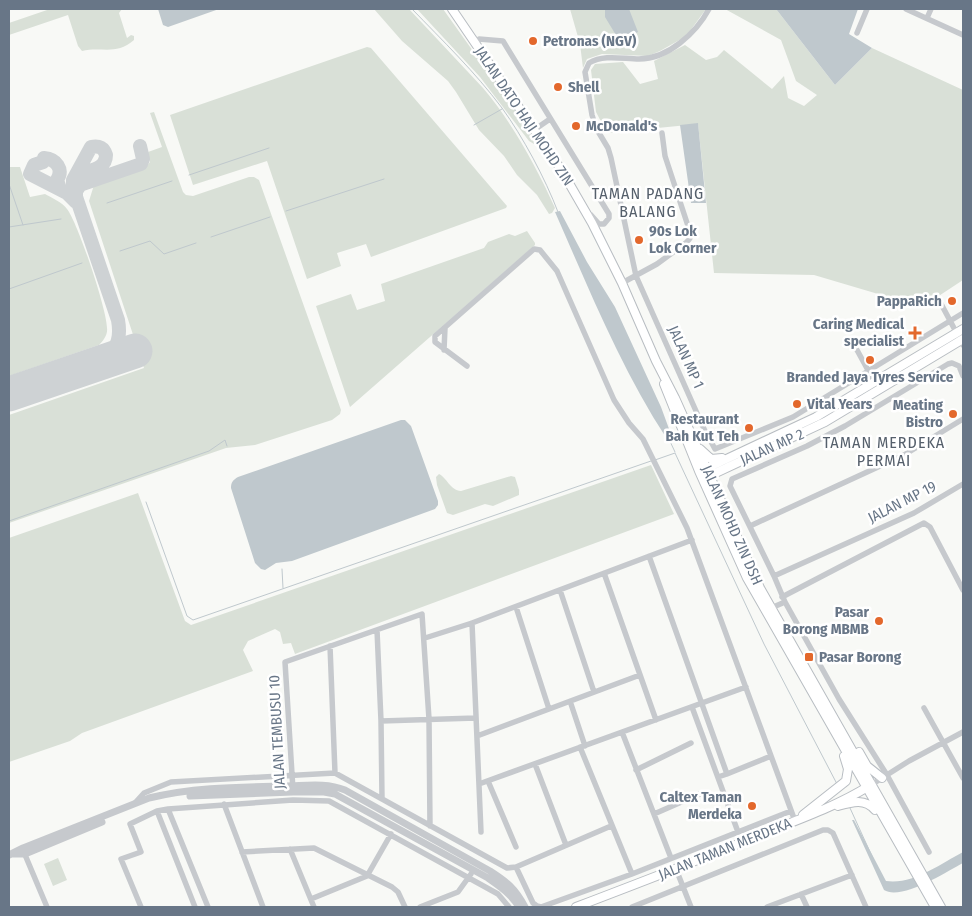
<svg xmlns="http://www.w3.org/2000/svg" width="972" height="916" font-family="'Fira Sans Condensed',sans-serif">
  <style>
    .green { fill: #d9e0d7 }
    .water { fill: #bfc8cd }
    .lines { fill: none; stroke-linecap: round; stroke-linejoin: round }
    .stream { stroke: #bfc8cd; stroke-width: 1 }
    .taxiway { stroke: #ced2d4; stroke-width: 14 }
    .runway { stroke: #ced2d4; stroke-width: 35 }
    .secondary-casing { stroke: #b8bdc2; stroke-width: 10 }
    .minor { stroke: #c6c9cd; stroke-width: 5.5 }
    .tertiary { stroke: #c6c9cd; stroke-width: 7 }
    .secondary { stroke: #fff; stroke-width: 8 }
    .poi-dot { fill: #e3682c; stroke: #fff; stroke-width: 2 }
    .labels { text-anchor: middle; stroke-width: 5; stroke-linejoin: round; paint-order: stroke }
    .poi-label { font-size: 15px; font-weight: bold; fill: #687687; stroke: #fff; text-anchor: start }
    .street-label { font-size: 15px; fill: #687687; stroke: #fff }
    .neighbourhood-label { font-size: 16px; letter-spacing: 1px; fill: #56606c; stroke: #fff }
  </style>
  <rect width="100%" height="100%" fill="#f8f9f6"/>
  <path class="green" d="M50,9H122L119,13L127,38L131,35L134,36V40C116,56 101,46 82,51L78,46L68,15L9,35V23Z
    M374,9H409L483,88C512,122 537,168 555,208L552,213L549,214L537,195L517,175L504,156L479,130L456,92L448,81L402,41Z
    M417,9H443L535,138L537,141L534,144L529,141L480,77Z
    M570,9H706L690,31L683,38L660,51L648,56L602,54L587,59L583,68L580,44Z
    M725,9H776L835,85L872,48L963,90V280L922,307L814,275L714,273L698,124L607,133L596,112L591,70L595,64L623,62L640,84L658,79L654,61L685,45L706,60L717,57L724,50L772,89L784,76L788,98L804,106L817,95L796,81L781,40Z
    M367,47L371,48L507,206L506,208L371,257L366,244L337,253L341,266L307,279L267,161L193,185L170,115Z
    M154,112L183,192L186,195L193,196L249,177H254L259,180L341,410L340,414L332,420L255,445L226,448L9,523V415L144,368L89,201L94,185L146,167L150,162L148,152L162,147L150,113Z
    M9,167H20L30,197L45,194C52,198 62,202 67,209C78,223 107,310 107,328C108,335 103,341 99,345L9,376Z
    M527,231L535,243V245L350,407L316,306L351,294L357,310L385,301L381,284L484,248L488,242L509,234L515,236Z
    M651,465L674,514L295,654L291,643L283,644L280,632L275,629L248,641L243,650L253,671L82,733L70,741L9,762V538L138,493L185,621L191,625Z
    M439,474C447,478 450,490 461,491L511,476L515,477L519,490V495L493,506L485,504L453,515L447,513L437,485L436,477Z
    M58,858L67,880L53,886L44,864Z"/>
  <path class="water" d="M158,9H219L168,27L163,25Z
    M605,9H629L638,32L619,40L605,17Z
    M776,9H858L849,34L872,48L835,85Z
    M698,123L706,203H691L680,125Z
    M560,211L587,262L615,307L661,407L672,437L667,439C621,369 589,289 555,212Z
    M401,420H405L411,426L438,501V505L435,509L292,561L276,563L265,570L261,569L255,563L231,488C231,482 233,480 238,477Z
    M852,820H854L886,881C913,885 940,864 963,852V863C946,872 901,901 884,890Z"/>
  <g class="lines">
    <path class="stream" d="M412,9C443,41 475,72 502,108C523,137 545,178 558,212
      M474,125L502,109
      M189,175L269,148
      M9,184L23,225
      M107,203L172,181
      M286,211L384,179
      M9,227L61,219
      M211,237L270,217
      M120,251L150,241L164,254L196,243
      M9,289L82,263
      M668,437L675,452
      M655,460L675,453L764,644L837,784
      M146,502L187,616L193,620L651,461
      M9,521L209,451L225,440L227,446
      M282,569L283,588
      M850,808L876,865"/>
    <path class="taxiway" d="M81,174C91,170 106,169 106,155C104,148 99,145 91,147L73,180V188L118,320C123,348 111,355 88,367
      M60,189L57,180C64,169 56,159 44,158L43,162L34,165L30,174L67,193L76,202
      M76,199V191L80,185L141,164L143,159L140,146"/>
    <path class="runway" d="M9,394L135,351"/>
    <g class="secondary-casing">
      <path id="secondary" d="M452,9L562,171L592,223L622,283L656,361L675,398L760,588L941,907
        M664,384L699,471L747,578L935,907
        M700,449L711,459L722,458
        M703,470L816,417L963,329
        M707,477L825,422L963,339
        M859,752L867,766L882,778
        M838,806C852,802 865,798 875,810
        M803,815L846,781L848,769L844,756
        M576,907C639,883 702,859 765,833C800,819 837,806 869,786"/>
    </g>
    <path class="minor" d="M709,9C696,33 668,59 639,59C623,59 604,54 589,63L585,72L592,115L596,128L608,148L611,158L636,276L704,429L715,449L793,417L963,313
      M906,9L963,35
      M927,18L931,9
      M857,33L867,9
      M474,42L479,39L503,41L609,214V218L604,224H599L591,215
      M534,130L550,119
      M622,283L657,264L687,242L690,238V232L665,156L662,133
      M939,300L963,345
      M444,350L445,328
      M857,350L875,383
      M467,366L435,342V336L534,249L540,250L557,271L614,400L629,423L643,439L687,528L795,821
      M750,526L904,455L963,419
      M649,556L727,774L718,777
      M604,573L656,720
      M774,576L914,513L963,484
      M560,590L594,692
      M782,597L924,523L930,527L963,590
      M516,607L549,709
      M771,608L785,602
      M472,623L481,832
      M377,630L381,721L382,798
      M425,638L472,623L692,540
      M330,646L335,773
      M570,701L585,746
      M692,707L738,832
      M924,708L963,778
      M381,721L476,718
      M622,732L671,858
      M477,736L640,675
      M580,747L632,874
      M535,764L566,845
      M636,770L691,743
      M727,774L771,756
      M488,781L516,847
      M479,784L746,687
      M871,785L909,761L963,732
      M293,790L285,662L422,614L429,719L430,826
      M134,804L144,793L171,782L335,773L507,868L516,867L611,826
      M224,804L263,907
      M168,809L208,907
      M157,811L195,907
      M654,814L702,793
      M290,849L314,907
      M23,850L47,907
      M242,852L314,848L392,887L398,892L405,907
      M929,852L887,775L839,699L785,602L774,576L730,486L732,479L807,446L845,426L948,364L952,363L959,366L963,376
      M516,867L533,903L537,906L541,907L632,874L791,811
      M676,869L691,907
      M801,894L807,907
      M311,899L367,876L391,834
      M141,907L121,859L141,852L130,824L157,811L168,809L293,800L329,801L498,894L509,907
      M420,907L458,892L471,874
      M632,907L823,830H828L833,833L866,907
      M767,907L852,875"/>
    <path class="tertiary" d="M190,796L293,792H324L335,794L488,878C501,887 511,894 519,907
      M14,854H25L102,822
      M9,855L23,848L149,798C193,787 239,787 284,786C304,786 325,782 345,790L490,871C507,882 515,888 525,907"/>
    <use href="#secondary" class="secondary"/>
  </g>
  <g class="poi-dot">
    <circle cx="533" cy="41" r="5"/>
    <circle cx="558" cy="87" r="5"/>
    <circle cx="576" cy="126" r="5"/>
    <circle cx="639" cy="240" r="5"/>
    <circle cx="952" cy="301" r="5"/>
    <path d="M912.5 325.5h5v5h5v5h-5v5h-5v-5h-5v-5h5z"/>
    <circle cx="870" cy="360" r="5"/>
    <circle cx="797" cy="404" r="5"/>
    <circle cx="953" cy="414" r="5"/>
    <circle cx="749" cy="428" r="5"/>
    <circle cx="879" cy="621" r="5"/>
    <rect x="804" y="652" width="10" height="10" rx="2.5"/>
    <circle cx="752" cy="806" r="5"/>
  </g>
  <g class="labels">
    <g class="poi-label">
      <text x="543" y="46">Petronas (NGV)</text>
      <text x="568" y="92">Shell</text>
      <text x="586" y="131">McDonald's</text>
      <text x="649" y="236">90s Lok<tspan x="649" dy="17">Lok Corner</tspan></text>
      <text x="942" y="306" text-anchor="end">PappaRich</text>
      <text x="904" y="329" text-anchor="end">Caring Medical<tspan x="904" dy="17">specialist</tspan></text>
      <text x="870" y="382" text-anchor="middle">Branded Jaya Tyres Service</text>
      <text x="807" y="409">Vital Years</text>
      <text x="943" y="410" text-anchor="end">Meating<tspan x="943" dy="17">Bistro</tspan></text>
      <text x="739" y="424" text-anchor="end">Restaurant<tspan x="739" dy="17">Bah Kut Teh</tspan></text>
      <text x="869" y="617" text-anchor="end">Pasar<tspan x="869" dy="17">Borong MBMB</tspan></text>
      <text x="819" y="662">Pasar Borong</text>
      <text x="742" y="802" text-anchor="end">Caltex Taman<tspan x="742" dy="17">Merdeka</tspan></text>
    </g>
    <g class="street-label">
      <text transform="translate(524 116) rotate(56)" y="5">JALAN DATO HAJI MOHD ZIN</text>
      <text transform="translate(686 357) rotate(66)" y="5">JALAN MP 1</text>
      <text transform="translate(772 447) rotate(-24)" y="5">JALAN MP 2</text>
      <text transform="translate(902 502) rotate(-27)" y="5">JALAN MP 19</text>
      <text transform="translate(732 525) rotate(66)" y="5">JALAN MOHD ZIN DSH</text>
      <text transform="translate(277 732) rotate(-93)" y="5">JALAN TEMBUSU 10</text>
      <text transform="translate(725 849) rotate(-22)" y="5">JALAN TAMAN MERDEKA</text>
    </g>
    <g class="neighbourhood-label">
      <text x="648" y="199">TAMAN PADANG<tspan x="648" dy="18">BALANG</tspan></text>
      <text x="884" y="448">TAMAN MERDEKA<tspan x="884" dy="18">PERMAI</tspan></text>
    </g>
  </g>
  <rect width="972" height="916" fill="none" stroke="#687687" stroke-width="20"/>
</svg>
